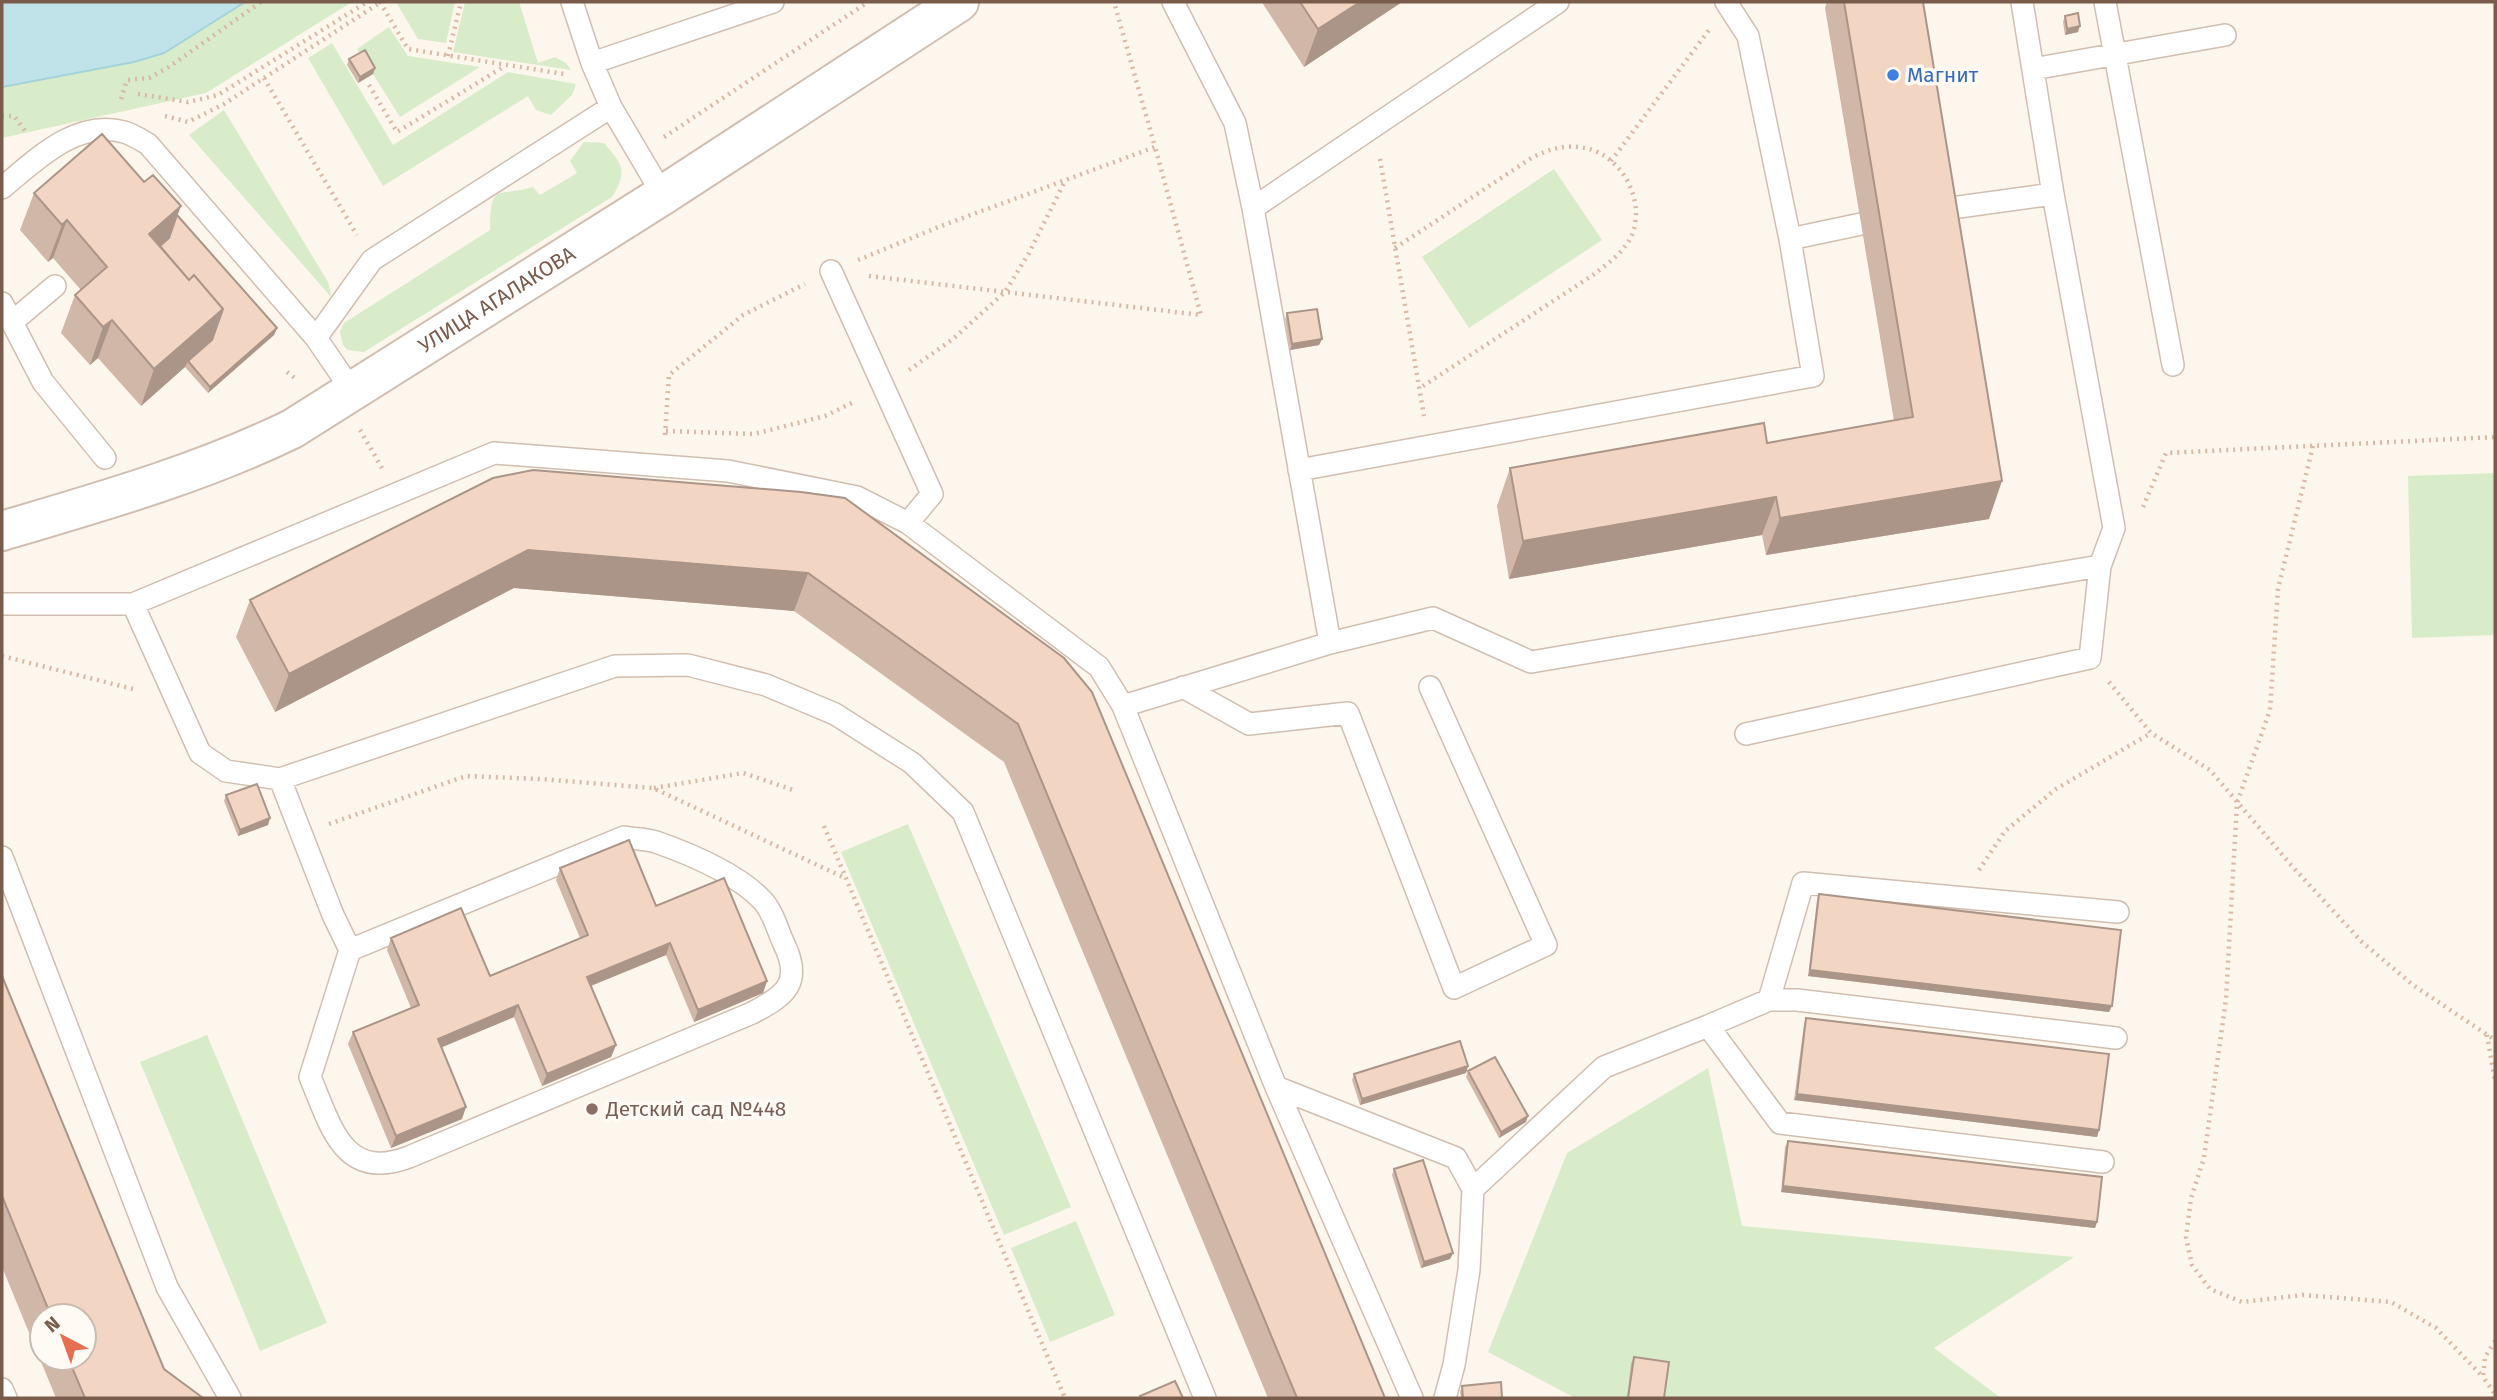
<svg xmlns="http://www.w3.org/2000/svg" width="2497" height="1400" font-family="'Fira Sans',sans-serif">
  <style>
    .green { fill: #d8ecc9 }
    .water { fill: #bfe3e8; stroke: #a5d3da; stroke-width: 2 }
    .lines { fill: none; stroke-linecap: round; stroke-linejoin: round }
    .service-casing { stroke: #d1beb0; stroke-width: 24 }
    .minor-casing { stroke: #d1beb0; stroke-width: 42 }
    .path { stroke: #d9b8a5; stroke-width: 4.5; stroke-dasharray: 2 5; stroke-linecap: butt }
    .service { stroke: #fff; stroke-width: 21 }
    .minor { stroke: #fff; stroke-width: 38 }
    .wall { fill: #d1b7a8; fill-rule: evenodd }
    .shaded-wall { fill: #aa9588 }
    .building { fill: #f3d5c3; stroke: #aa9588; stroke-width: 2 }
    .shop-dot { fill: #3f7fe0; stroke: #fffaf3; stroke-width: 2.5 }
    .education-dot { fill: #8d6e63; stroke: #fffaf3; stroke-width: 2.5 }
    .labels { text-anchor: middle; stroke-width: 7; stroke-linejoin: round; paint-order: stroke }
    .shop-label { font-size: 21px; fill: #366cbe; stroke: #fffaf3; text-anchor: start }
    .street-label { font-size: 21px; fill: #7a5c4d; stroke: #fffaf3 }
    .education-label { font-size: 21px; fill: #785e54; stroke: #fffaf3; text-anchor: start }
  </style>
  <rect width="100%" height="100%" fill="#fdf6ec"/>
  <path class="green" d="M2,2H352L206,93L2,138Z
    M396,2H455L446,43L418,39Z
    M465,2H519L538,63L555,57L566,63L571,70L453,52Z
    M389,27L408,56L480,67L400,117L357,49Z
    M332,43L393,145L508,72L576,84L572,95L551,115L536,110L528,96L383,186L308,58Z
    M224,110L328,282L332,298L189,135Z
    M584,142L604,143C623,165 628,171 612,197L364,352L347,350L343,345L340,332L344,323L490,230C491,181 495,198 533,187L540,195L577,173L570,161Z
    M1554,169L1602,240L1469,328L1422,257Z
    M2495,473V635L2412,638L2408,476Z
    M908,824L1071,1207L1004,1235L841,852Z
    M207,1035L327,1323L260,1351L140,1062Z
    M1708,1068L1742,1226L2074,1257L1934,1348L2001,1398H1575L1488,1352L1567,1153Z
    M1076,1221L1115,1315L1050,1342L1011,1248Z"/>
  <path class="water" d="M2,2H245L164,53L134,62L2,87Z"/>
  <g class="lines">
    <g class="service-casing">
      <path id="service" d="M572,2L592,63L611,107L663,195
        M1173,2L1235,123L1253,208L1330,643
        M2105,2L2173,365
        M592,63L773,2
        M2033,69L2225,35
        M2,188C36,160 76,119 124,132C132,134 141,140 148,144L316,338L353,392
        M1253,208L1558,2
        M1937,210L2053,194
        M1790,239L1861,224
        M831,271L932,494L908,523
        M2,303L43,382L105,458
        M12,322L55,286
        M316,338L372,260L611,107
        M1299,470L1813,376L1790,239L1748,36L1726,2
        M2,604H133L200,753L226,771L280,779L615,666L688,665L766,685L835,714L912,763L963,812L1205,1398
        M133,604L494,453L728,471L857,497L908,523L1099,667L1123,706L1276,1087L1412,1398
        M1183,687L1249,724L1348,713L1454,988L1546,945L1430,687
        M1123,706L1330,643L1433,618L1531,662L2100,566L2114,528L2053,194L2022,2
        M1746,734L2090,658L2100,566
        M280,779L333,915L350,950L310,1077C331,1126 343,1182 409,1157L752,1013C785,996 803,983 784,944C778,931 773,912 763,901C738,874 690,854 656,842C646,839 634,839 624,837L350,950
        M2,857L167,1287L230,1398
        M1769,1000L1803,883L2118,912
        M1708,1026L1780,1123L2103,1162
        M1276,1087L1456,1158L1473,1189L1469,1270L1454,1365L1445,1398
        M1473,1189L1604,1067L1708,1026L1769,1000H1797L2116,1038
        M2,1389L6,1398"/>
    </g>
    <g class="minor-casing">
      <g id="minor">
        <path id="s1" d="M2,531C100,502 199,474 292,429L663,195L959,2"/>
      </g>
    </g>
    <path class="path" d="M380,2L408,49L564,74
      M448,56L461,2
      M264,78L357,235
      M369,85L397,132L505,66
      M138,94L188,102L218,95L367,2
      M121,99L127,80L149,78L169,67L261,2
      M2,116H14L25,131
      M165,116L188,122L224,104L381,2
      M664,137L868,2
      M1380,159L1424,416
      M1611,161L1709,30
      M1395,248L1533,157C1550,149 1565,144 1585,148C1622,155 1647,202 1631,237C1623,253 1607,264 1593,275L1420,388
      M858,260L941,226L1155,147L1114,2
      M869,276L1201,315L1155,147
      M909,370L953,339L1005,292L1029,253L1065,181
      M287,372L296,379
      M360,430L382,468
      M666,431L754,434L825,416L856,401
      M665,435L669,375L743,315L805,284
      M2313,446L2278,589L2270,710L2237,803L2226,999L2204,1158L2191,1198L2186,1237L2192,1265L2210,1289L2242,1302L2303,1295L2391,1302L2436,1328L2483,1377
      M2143,507L2166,453L2495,437
      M2,656L137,690
      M2109,682L2151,733L2210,770L2291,865L2362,942L2413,985L2495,1040
      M654,788L743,773L796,791
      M329,824L466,776L540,779L653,788L845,878
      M824,826L1065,1398
      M1979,870L2005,831L2056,789L2151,733
      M2487,1035L2495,1081
      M2495,1341L2485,1357L2483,1377L2495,1394"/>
    <use href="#service" class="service"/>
    <use href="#minor" class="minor"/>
  </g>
  <path class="wall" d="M1264,2H1402L1304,67L1263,4Z
    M1827,2H1923L1989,519L1766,555L1762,535L1509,579L1497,506L1510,468L1767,443L1894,421L1825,8Z
    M2065,16L2078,32L2065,35L2063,22Z
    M349,59L375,68L373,74L358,83L347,65Z
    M144,182L177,215L277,328L274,335L208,393L185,367L141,406L98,358L90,365L61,333L75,295L81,290L53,258L48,262L20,230L34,193Z
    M1287,313L1322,339L1319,345L1290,350L1285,319Z
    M533,470L1064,658L1385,1398H1268L1004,762L794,611L514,588L275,712L236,637L250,600Z
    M226,795L270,818L268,825L238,836L224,801Z
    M560,868L656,906L767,981L763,993L694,1022L666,955L591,986L616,1045L611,1057L542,1086L514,1017L441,1047L462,1119L391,1148L348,1044L353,1032L411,1008L387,950L391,938L490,976L580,938L556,880Z
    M1819,894L2109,1012L1808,976L1817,900Z
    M2,976L164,1369L203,1398H56L2,1267ZM42,1316H84V1358H42Z
    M1806,1018L2099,1130L2097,1137L1794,1100L1804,1024Z
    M1468,1066L1466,1073L1360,1105L1352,1080L1354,1074Z
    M1468,1071L1526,1122L1499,1138L1466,1077Z
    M1788,1141L2097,1222L2095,1228L1781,1192L1785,1147Z
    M1394,1169L1453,1253L1450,1259L1421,1268L1392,1175Z
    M1634,1357L1664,1398H1627L1631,1363Z
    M1462,1386L1502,1398H1461L1460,1392Z"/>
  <path class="shaded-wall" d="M1360,2H1402L1304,67L1318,29Z
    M2080,26L2078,32L2065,35L2067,29Z
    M375,68L373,74L358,83L360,77Z
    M181,206L167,244L140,268L149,234Z
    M67,220L53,258L48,262L62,225Z
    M223,309L209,347L188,361L185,367L141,406L154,369Z
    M112,320L98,358L90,365L103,327Z
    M277,328L274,335L208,393L210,387Z
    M1322,339L1319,345L1290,350L1292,344Z
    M2002,481L1989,519L1766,555L1780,518Z
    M1776,497L1762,535L1509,579L1523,541Z
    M528,550L808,573L794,611L514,588L275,712L289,674Z
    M270,818L268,825L238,836L240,830Z
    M670,943L666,955L583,989L587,977Z
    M1810,970L2112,1006L2109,1012L1808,976Z
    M767,981L763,993L694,1022L698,1010Z
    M518,1005L514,1017L433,1051L438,1039Z
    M616,1045L611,1057L542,1086L547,1074Z
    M1468,1066L1466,1073L1360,1105L1362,1099Z
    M1797,1094L2099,1130L2097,1137L1794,1100Z
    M466,1107L462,1119L391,1148L396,1136Z
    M1528,1116L1526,1122L1499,1138L1501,1132Z
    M1783,1186L2097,1222L2095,1228L1781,1192Z
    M1453,1253L1450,1259L1421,1268L1424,1262Z"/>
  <path class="building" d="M1300,2H1360L1318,29Z
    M1844,2H1923L2002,481L1780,518L1776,497L1523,541L1510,468L1764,423L1767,443L1913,417Z
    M2078,13L2080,26L2067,29L2065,16Z
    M365,50L375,68L360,77L349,59Z
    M102,134L144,182L153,175L181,206L149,234L189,280L194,275L223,309L154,369L112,320L103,327L75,295L107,267L67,220L62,225L34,193Z
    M177,215L277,328L210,387L188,361L212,340L223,309L194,275L189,280L160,246L169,238Z
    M1317,309L1322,339L1292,344L1287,313Z
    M533,470L801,492L845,498L1064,658L1092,692L1385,1398H1297L1018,724L808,573L528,550L289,674L250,600L493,478Z
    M257,784L270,818L240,830L226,795Z
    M629,840L656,906L724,878L767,981L698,1010L670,943L587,977L616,1045L547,1074L518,1005L438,1039L466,1107L396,1136L353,1032L419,1005L391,938L461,908L490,976L588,935L560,868Z
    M1819,894L2121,930L2112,1006L1810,970Z
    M2,976L164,1369L203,1398H85L68,1358H84V1316H51L2,1196Z
    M1806,1018L2109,1054L2099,1130L1797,1094Z
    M1460,1041L1468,1066L1362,1099L1354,1074Z
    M1495,1057L1528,1116L1501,1132L1468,1071Z
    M1788,1141L2102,1177L2097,1222L1783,1186Z
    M1423,1160L1453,1253L1424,1262L1394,1169Z
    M1634,1357L1669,1362L1664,1398H1628Z
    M1175,1381L1183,1398H1141L1140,1396Z
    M1501,1382L1502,1398H1463L1462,1386Z"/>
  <circle class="shop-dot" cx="1893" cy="75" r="7"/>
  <circle class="education-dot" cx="592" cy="1109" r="7"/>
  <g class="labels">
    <g class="shop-label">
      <text x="1907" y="82">Магнит</text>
    </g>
    <g class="street-label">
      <text dy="7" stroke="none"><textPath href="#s1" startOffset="550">УЛИЦА АГАЛАКОВА</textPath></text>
    </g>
    <g class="education-label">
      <text x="606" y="1116">Детский сад №448</text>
    </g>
  </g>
  <rect width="2497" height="1400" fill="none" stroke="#7a5c4d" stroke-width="7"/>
  <g transform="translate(63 1337) rotate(319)"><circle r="33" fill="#fffaf3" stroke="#cabbb1" stroke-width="2"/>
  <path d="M0-5L12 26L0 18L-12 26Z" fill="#e76f51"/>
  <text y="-10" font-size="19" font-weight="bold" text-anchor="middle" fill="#7a5c4d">N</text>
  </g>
</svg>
